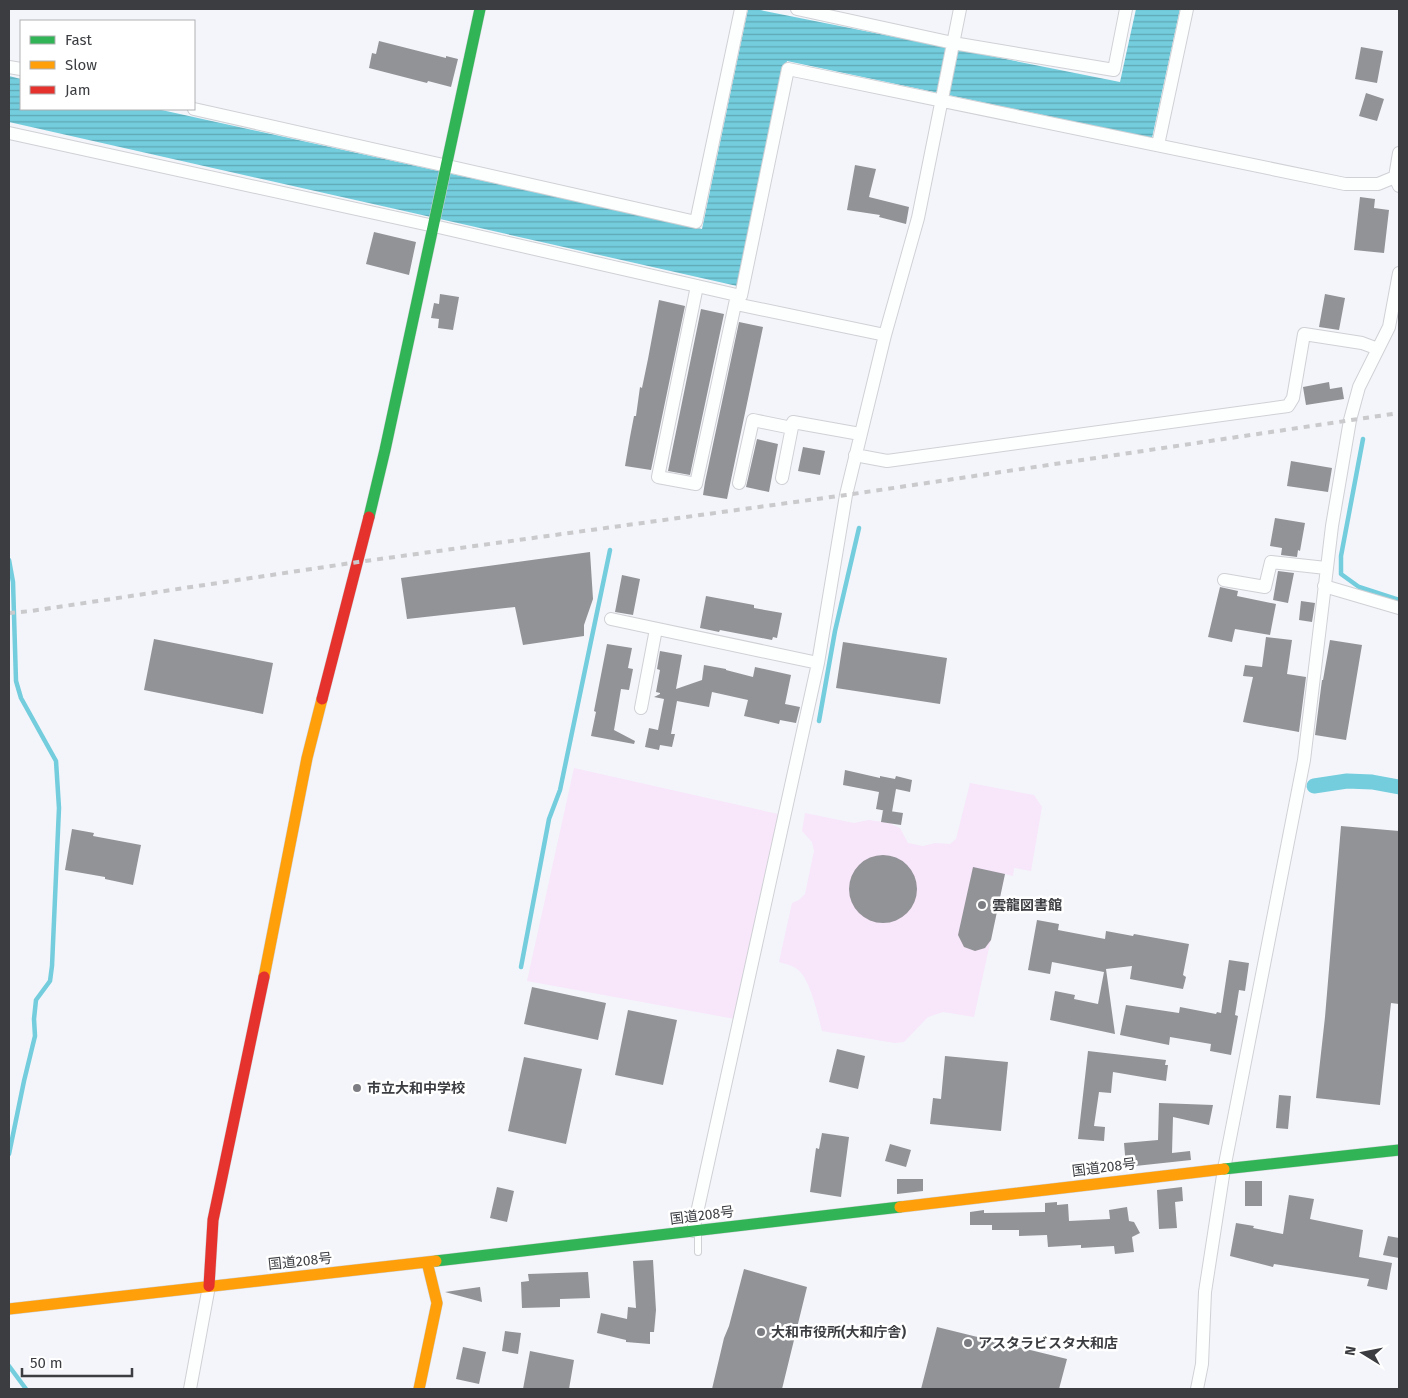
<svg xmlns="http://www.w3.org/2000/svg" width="1408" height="1398" font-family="'Fira Sans','Noto Sans JP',sans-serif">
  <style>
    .green { fill: #f8e6fa }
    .water { fill: url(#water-rules) }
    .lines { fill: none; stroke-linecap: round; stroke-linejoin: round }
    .stream { stroke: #73cddd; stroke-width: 4.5 }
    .canal { stroke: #73cddd; stroke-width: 15 }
    .building { fill: #929397 }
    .lane-casing { stroke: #cfd1d5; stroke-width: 8 }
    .street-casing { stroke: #cfd1d5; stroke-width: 14 }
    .fast-casing { stroke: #cfd1d5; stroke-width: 12 }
    .slow-casing { stroke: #cfd1d5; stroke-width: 12 }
    .jam-casing { stroke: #cfd1d5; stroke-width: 12 }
    .lane { stroke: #fdfefe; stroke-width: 6 }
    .street { stroke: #fdfefe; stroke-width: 12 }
    .fast { stroke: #30b455; stroke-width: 11 }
    .slow { stroke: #ff9f0a; stroke-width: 11 }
    .jam { stroke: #e5322d; stroke-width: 11 }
    .rail { stroke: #cacacc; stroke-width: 4; stroke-dasharray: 6 6; stroke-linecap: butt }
    .poi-dot { fill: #7b7d82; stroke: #fff; stroke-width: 2 }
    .labels { text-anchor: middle; stroke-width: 5; stroke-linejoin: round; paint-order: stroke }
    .poi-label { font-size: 14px; font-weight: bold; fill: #3b3d41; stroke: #fff; text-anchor: start }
    .street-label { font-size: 14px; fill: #3b3d41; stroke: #fff }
  </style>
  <defs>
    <pattern id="water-rules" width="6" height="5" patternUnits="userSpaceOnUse" patternTransform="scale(1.25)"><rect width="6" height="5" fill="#73cddd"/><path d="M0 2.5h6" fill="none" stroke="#60a8b5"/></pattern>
  </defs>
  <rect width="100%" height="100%" fill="#f3f5fa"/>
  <path class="green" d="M574,768L778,814L735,1019L527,981Z
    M970,783L1034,795L1042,807L1031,871L1014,868L1013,876L1005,874L974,1017L943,1012L928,1017L904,1042L895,1043L822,1031C818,1015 810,978 797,969C792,965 785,964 779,962L792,903L799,900L805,894L814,851L812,842L802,831L805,813L854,823L869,820L889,823L900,828L908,843L923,846L935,843L950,844L956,839Z"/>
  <path class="water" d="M748,9H755L1120,82L1136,9H1180L1152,138L787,61L737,286L9,122V76L21,79V109H157L702,229Z"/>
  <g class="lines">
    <path class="stream" d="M1363,439L1341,556V574L1359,587L1399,600
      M9,560L13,582L16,681L21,698L56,761L59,808L52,966L50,981L36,1000L34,1019L35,1036L24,1081L9,1154
      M819,721L835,631L859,528
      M521,967L549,819L560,790L610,550
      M9,1366L26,1389"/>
    <path class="canal" d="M1314,786L1347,781L1372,782L1399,787"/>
  </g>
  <path class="building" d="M379,41L446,58V56L458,59L451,87L428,81L427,83L369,68L372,53L376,54Z
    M1361,47L1383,51L1377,83L1355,79Z
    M1366,93L1384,99L1377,121L1359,116Z
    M855,165L876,169L869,197L909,207L906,224L879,217L880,215L847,210Z
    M1360,197L1375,199L1374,208L1389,210L1384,253L1354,250Z
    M374,232L416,242L409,275L366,264Z
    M440,294L459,297L453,330L438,328L439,319L431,318L434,303L439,304Z
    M1325,294L1345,298L1339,330L1319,327Z
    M659,300L685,306L651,470L625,466L630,437L634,416H636L640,387L642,388L648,359Z
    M701,309L724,314L690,475L668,471Z
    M739,322L763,327L727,499L703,495L705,482Z
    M1329,382L1330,389L1342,387L1344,399L1306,405L1303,387Z
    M757,439L778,444L769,492L746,487Z
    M803,447L825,451L820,475L798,471Z
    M1291,461L1332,468L1328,492L1287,486Z
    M1275,518L1305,523L1300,551L1298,550L1297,557L1281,555L1282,548L1270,546Z
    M590,552L593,599L584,625V636L523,645L515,607L407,619L401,578Z
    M1278,571L1294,573L1288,603L1273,600Z
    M622,575L640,579L633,615L615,612Z
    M1220,587L1238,591L1237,596L1276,604L1270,635L1235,629L1232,642L1208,637Z
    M706,596L754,605V608L782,613L777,638L773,637L772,640L720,630L719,632L700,628Z
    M1301,601L1315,603L1312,622L1299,620Z
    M1266,637L1292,640L1287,674L1306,677L1299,732L1243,722L1253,677L1243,676L1245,665L1262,667Z
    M154,639L273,663L263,714L144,690Z
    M1330,640L1362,645L1346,740L1315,735L1322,680H1323Z
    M843,642L947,658L940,704L836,688Z
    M607,644L632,648L628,668L633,669L629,690L621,689L614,730L635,741L634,744L591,736L596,712L594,711Z
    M660,651L682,655L676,689L702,680L704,665L726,669V670L753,677L755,667L791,675L785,704L800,707L796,723L780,720L779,724L744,716L748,700L712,692L709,707L677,701L671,734H675L672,747L660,745L659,750L645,747L649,728L658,730L664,699L654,697L660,694V693L656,692L660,670L657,669Z
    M845,770L880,778V776L895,779L896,776L912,780L910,792L896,789L892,812L876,809L879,792L843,785Z
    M883,810L903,813L901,825L881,822Z
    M1341,826L1399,831V1004L1391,1003L1380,1105L1316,1098L1325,1017Z
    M72,829L94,833L93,836L141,845L133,885L105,879V877L65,870Z
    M849 889a34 34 0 1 1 68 0a34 34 0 1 1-68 0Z
    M973,867L1005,874L991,940L985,948L975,951L964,947L958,935Z
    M1037,920L1059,924L1058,930L1105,939L1106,931L1133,936L1134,934L1189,944L1183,975L1186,977L1183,989L1130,979L1132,966L1106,969L1115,1034L1050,1020L1055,991L1075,995L1074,999L1098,1004L1104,972L1052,962L1050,974L1028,970Z
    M1229,960L1249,963L1245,991L1239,990L1235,1015L1238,1016L1231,1055L1210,1051L1211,1044L1170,1037L1169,1045L1120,1035L1126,1005L1179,1013L1180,1007L1216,1014L1217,1012L1221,1013Z
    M532,987L606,1003L598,1040L524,1024Z
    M628,1010L677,1020L663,1085L615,1075Z
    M837,1049L865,1056L858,1089L829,1082Z
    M1088,1051L1166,1060L1165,1065H1168L1166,1081L1113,1072L1111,1093L1099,1092L1094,1126L1105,1127L1104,1141L1078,1139Z
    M945,1056L1008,1062L1001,1131L930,1124L933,1098L941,1099Z
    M524,1057L582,1069L566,1144L508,1131Z
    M1279,1095L1291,1096L1288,1129L1276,1128Z
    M1159,1103L1213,1105L1209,1125L1173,1117L1172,1153L1190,1151L1191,1160L1126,1167L1124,1143L1158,1140Z
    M822,1133L849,1137L841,1197L810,1192L816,1148L819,1149Z
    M890,1144L911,1150L906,1167L885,1161Z
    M1076,1165L1089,1166L1088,1172L1075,1173Z
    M897,1179H923V1191L897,1194Z
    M1245,1181H1262V1206H1245Z
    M497,1187L514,1191L507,1222L490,1218Z
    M1182,1187L1183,1201L1175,1202L1177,1228L1159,1229L1157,1190Z
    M1289,1195L1314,1199L1310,1219L1363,1230L1359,1257L1392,1263L1387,1290L1367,1286L1369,1279L1274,1264L1273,1267L1230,1256L1236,1223L1254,1226L1253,1228L1283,1234Z
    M1057,1202V1205L1068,1204L1069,1221L1110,1219L1109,1210L1127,1207L1129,1221L1134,1222L1140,1233L1132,1237L1134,1252L1115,1254L1114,1246L1081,1248V1245L1048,1247L1047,1235L1019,1236V1230H992V1225H970V1212L984,1210V1213L1045,1212V1203Z
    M1388,1236L1399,1238V1258L1383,1255Z
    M653,1260L656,1310L654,1332H650V1344L626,1342V1340L597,1333L601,1313L627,1319L628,1307L636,1308L633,1261Z
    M744,1269L807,1287L782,1389H712L724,1338L729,1326Z
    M588,1272L590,1298L560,1299V1307L522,1308L521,1282L529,1281L528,1274Z
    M480,1287L482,1302L445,1292Z
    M937,1327L1067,1359L1059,1389H921Z
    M505,1331L521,1333L518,1354L502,1351Z
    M463,1347L486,1352L479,1384L456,1379Z
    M530,1351L574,1360L569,1389H523Z"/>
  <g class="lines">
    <g class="lane-casing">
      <path id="lane" d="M698,1252V1233"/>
    </g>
    <g class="street-casing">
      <path id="street" d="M797,9L953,43L1114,70L1126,9
        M9,67L21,69
        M194,109L696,222L741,9
        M9,133L434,226L741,296L788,69L1345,184H1378L1395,177
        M1158,145L1187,9
        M1399,153L1395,177L1399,186
        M697,286L658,477L696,484L737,295
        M736,304L885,335
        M855,455L887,461L1288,406L1293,398L1304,334L1362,343L1378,349
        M782,478L793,422L860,434
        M739,483L753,420L792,428
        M1224,580L1265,587L1271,562L1326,568
        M1324,586L1399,608
        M611,619L818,663
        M641,708L656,629
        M693,1231L818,663L846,495L885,335L918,218L960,9
        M190,1389L209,1286
        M1197,1389L1202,1364L1205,1292L1224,1169L1304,760L1332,526L1350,420L1359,387L1389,327L1399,273"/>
    </g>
    <g class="fast-casing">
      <path id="fast" d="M369,517L385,450L480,9
        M1224,1169L1399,1150
        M436,1261L900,1207"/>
    </g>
    <g class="slow-casing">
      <path id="slow" d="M264,977L307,758L322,699
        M900,1207L1224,1169
        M9,1309L436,1261
        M419,1389L437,1303L427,1262"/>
    </g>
    <g class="jam-casing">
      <path id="jam" d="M322,699L369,517
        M209,1286L213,1220L264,977"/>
    </g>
    <use href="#lane" class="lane"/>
    <use href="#street" class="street"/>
    <use href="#fast" class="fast"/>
    <use href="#slow" class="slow"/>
    <use href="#jam" class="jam"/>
    <path class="rail" d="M9,613L31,611L358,562L846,495L1399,413"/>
  </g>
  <g class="poi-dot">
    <circle cx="982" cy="905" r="5"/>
    <circle cx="357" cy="1088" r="5"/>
    <circle cx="761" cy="1332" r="5"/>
    <circle cx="968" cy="1343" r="5"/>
  </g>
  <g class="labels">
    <g class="poi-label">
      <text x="992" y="910">雲龍図書館</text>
      <text x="367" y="1093">市立大和中学校</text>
      <text x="771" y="1337">大和市役所(大和庁舎)</text>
      <text x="978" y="1348">アスタラビスタ大和店</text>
    </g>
    <g class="street-label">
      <text transform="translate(1104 1167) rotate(-7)" y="5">国道208号</text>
      <text transform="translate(702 1215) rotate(-7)" y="5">国道208号</text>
      <text transform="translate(300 1261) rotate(-6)" y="5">国道208号</text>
    </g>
  </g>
  <rect width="1408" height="1398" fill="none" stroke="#3b3d41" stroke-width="20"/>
  <rect x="20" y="20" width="175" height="90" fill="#ffffff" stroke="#b1b1b3"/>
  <rect x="30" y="36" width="25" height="8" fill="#30b455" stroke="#b1b1b3"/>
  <text x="65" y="45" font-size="15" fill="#3b3d41">Fast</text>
  <rect x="30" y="61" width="25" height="8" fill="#ff9f0a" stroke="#b1b1b3"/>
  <text x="65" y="70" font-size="15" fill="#3b3d41">Slow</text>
  <rect x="30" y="86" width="25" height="8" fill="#e5322d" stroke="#b1b1b3"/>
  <text x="65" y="95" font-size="15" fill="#3b3d41">Jam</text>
  <g transform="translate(1363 1353) rotate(280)" stroke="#ffffff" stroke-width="4" paint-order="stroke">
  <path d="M0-4L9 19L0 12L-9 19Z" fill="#3b3d41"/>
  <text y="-8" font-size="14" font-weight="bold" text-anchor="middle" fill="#3b3d41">N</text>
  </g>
  <path d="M22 1368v8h110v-8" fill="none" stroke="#3b3d41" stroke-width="2.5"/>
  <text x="30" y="1368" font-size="15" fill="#3b3d41" stroke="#ffffff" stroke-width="4" paint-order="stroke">50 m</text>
</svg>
